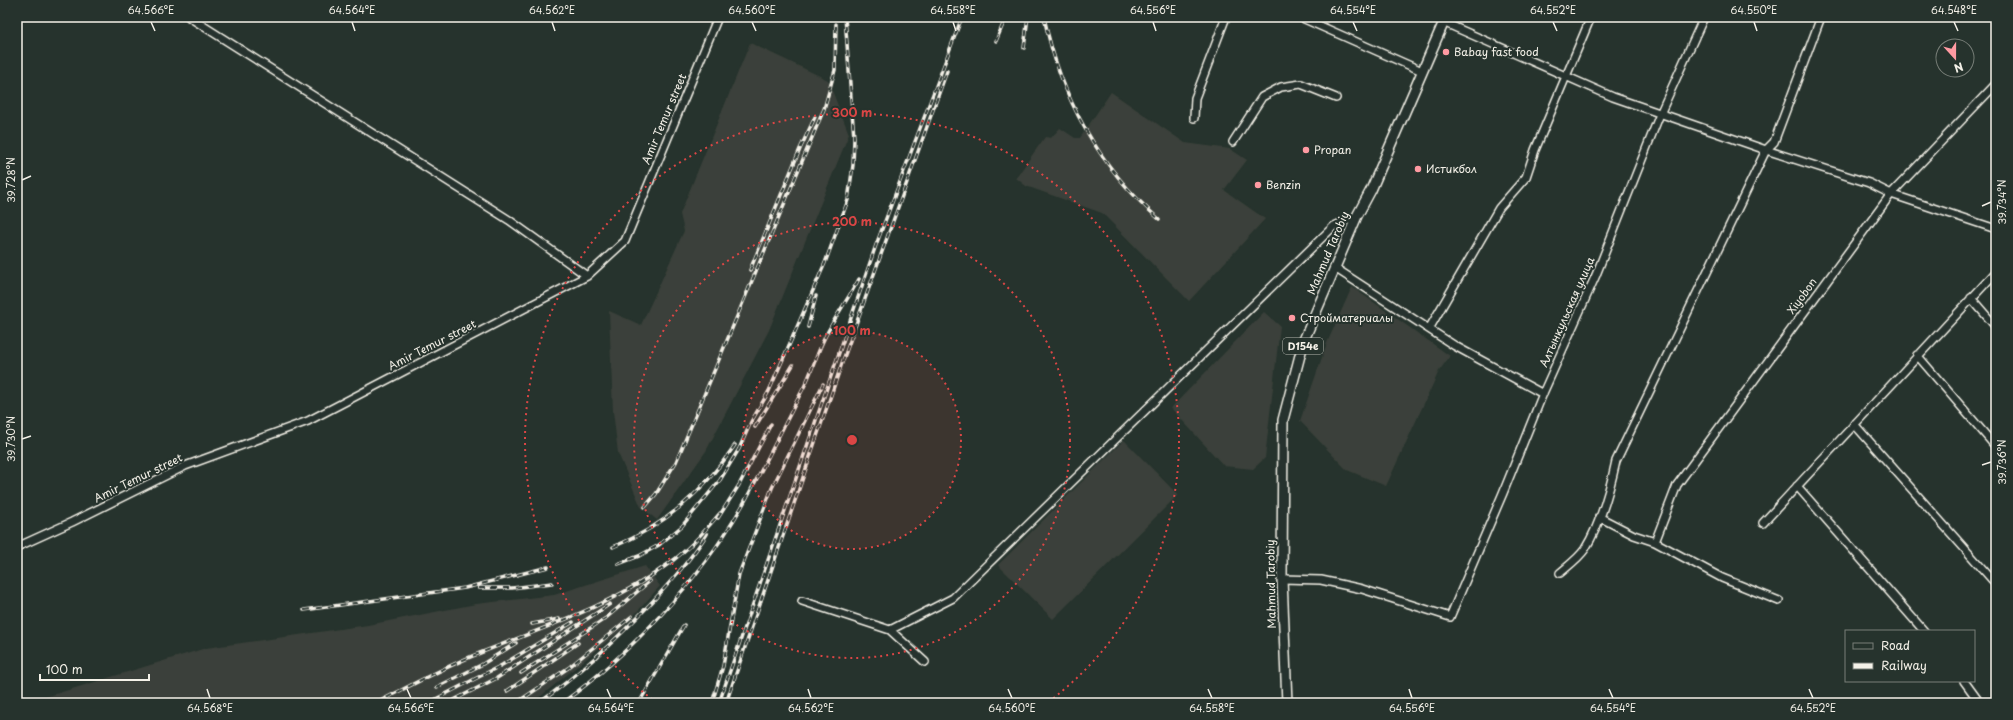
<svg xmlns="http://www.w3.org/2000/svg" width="2013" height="720" font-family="'Playpen Sans',sans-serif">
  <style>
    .built { fill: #3b413a }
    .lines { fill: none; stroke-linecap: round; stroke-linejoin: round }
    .minor-casing { stroke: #f4f1e8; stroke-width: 10 }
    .major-casing { stroke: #f4f1e8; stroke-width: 12 }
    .minor { stroke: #26332d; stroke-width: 7 }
    .major { stroke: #26332d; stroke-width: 9 }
    .rail-casing { stroke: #f4f1e8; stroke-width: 3.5 }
    .rail { stroke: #26332d; stroke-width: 2; stroke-dasharray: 6; stroke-linecap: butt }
    .ticks { fill: none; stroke: #f4f1e8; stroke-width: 1.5 }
    .ring { fill: none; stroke: #da4645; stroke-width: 2; stroke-dasharray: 2 4 }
    .poi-dot { fill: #ff9aa2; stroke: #26332d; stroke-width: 1.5 }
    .labels { text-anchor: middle; stroke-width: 4; stroke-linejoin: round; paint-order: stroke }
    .shield { fill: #26332d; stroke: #b6b8b0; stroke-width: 1 }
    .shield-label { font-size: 10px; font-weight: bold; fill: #f4f1e8 }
    .poi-label { font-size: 11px; fill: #f4f1e8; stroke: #26332d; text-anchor: start }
    .street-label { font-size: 11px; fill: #f4f1e8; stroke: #26332d }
    .centre { fill: #da4645; stroke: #26332d; stroke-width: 2 }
    .ring-label { font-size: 12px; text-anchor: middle; font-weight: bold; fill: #da4645; stroke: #26332d; stroke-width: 4; stroke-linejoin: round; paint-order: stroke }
    .neatline { fill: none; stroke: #f4f1e8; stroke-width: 1.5 }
    .ticks-label { font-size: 10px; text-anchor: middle; fill: #f4f1e8 }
  </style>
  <rect width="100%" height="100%" fill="#26332d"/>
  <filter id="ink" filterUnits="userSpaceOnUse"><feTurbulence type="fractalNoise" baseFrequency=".025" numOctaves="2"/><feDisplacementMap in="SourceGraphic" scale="8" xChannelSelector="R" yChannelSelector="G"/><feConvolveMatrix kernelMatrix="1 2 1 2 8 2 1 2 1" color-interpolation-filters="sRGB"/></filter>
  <g filter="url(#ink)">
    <path class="built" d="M750,43L828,80L849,134L769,330L706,451L657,520L641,507L618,453L613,411L609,311L641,325L684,231L680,214Z
      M1111,92L1185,143L1230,149L1247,160L1224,190L1265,219L1189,301L1102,213L1026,186L1016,178L1045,137L1051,138L1060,128L1075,138H1080Z
      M1352,287L1450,356L1439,371L1386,486L1347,470L1300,421L1327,343Z
      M1264,312L1280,326L1265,458L1253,469L1224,466L1171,408Z
      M1124,440L1178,495L1053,619L998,565Z
      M645,566L660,586L620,631L541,696L530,703H26L206,648L368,625L476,604L554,595Z"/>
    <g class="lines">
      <g class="minor-casing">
        <path id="minor" d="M189,17L509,220L587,276
          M1300,17L1422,71
          M1443,22L1613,97L1766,150L1869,183L1891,194L1996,229
          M1194,118L1195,98L1226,17
          M1233,142L1262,97L1281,87L1301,84L1336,98
          M1335,268L1455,346L1543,394
          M1971,298L1996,327
          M1429,329L1499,208L1526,177L1535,150L1591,17
          M1917,355L1996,447
          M1854,424L1996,584
          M1797,486L1924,631
          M1599,517L1634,535L1655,542L1722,578L1779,601
          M1763,523L1996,272
          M1655,542L1677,485L1891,194L1996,84
          M17,547L72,522L185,466L308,421L587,276L625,241L718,17
          M1560,573C1568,566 1579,558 1585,549C1600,525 1610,489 1616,461L1766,150L1774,142L1821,17
          M1282,579L1321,580L1362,589L1450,617L1503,493L1544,391L1596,275L1660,114L1704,17
          M802,601L890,630L953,598L1334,226L1357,216
          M890,630L925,662
          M1964,681L1980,703"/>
      </g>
      <g class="major-casing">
        <path id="major" d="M1287,703L1282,579L1283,420L1304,340L1357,216L1371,190L1446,17"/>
      </g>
      <use href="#minor" class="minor"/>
      <use href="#major" class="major"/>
      <g class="rail-casing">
        <path id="rail" d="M1044,17C1060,95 1098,167 1159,219
          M996,41L1006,17
          M1024,48L1028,17
          M750,270L800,149L815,117
          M808,327L816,296
          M755,427L793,365
          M645,507L656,494L676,462L824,109L835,70L836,24
          M718,518L739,485L771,424
          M613,547C665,526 703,492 735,445
          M618,564L639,556L659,545L682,526L720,480L739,449L751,422L769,391L825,263L848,200L853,165L854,138L845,17
          M479,588H512L552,583
          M304,610L465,588L548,567
          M532,624L559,619
          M521,673L606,618L650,581
          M437,687L481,665L516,643
          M507,691L578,643
          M430,702L502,665L573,622
          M376,703C410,686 444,667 480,653C545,627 614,605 671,562C690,548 705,531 720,513
          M448,703L497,678L610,604
          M516,703L568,668L632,616
          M539,703C580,674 618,638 653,601C672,580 691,559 707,534
          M562,703C630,654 699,581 741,508C763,469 783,427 804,387C812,371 817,353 825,337C835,317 848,299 859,279
          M639,703L684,625
          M712,703L723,666L739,574L772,488L823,384
          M719,703L876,245L962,17
          M726,703L842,363L947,71"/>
      </g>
      <use href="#rail" class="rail"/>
    </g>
  </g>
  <path class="ticks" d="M151,22L155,31M352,22L355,31M552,22L555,31M752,22L756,31M953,22L956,31M1153,22L1156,31M1353,22L1357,31M1553,22L1557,31M1754,22L1757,31M1954,22L1958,31M22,180L31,176M1982,206L1991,202M22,439L31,436M1982,465L1991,462M207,689L210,698M407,689L411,698M607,689L611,698M808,689L811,698M1008,689L1012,698M1208,689L1212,698M1409,689L1412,698M1609,689L1613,698M1809,689L1813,698"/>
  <circle cx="852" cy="440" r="109" fill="#da4645" fill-opacity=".12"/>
  <g class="ring">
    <circle cx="852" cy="440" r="109"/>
    <circle cx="852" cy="440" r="218"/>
    <path d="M657 703A327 327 0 1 1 1047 703"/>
  </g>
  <g class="poi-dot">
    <circle cx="1446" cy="52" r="4"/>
    <circle cx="1306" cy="150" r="4"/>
    <circle cx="1418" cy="169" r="4"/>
    <circle cx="1258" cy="185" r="4"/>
    <circle cx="1292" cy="318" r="4"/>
  </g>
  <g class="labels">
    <rect class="shield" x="1283" y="338" width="40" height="16" rx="3"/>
    <g class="shield-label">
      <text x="1303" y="350">D154e</text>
    </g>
    <g class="poi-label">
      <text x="1454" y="56">Babay fast food</text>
      <text x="1314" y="154">Propan</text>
      <text x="1426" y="173">Истикбол</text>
      <text x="1266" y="189">Benzin</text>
      <text x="1300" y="322">Стройматериалы</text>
    </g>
    <g class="street-label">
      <text transform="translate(664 119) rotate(-67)" y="4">Amir Temur street</text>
      <text transform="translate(1328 253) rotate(-67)" y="4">Mahmud Tarobiy</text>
      <text transform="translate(1802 296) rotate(-54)" y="4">Xiyobon</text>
      <text transform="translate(1567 312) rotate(-66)" y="4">Алтынкульская улица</text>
      <text transform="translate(432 345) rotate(-27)" y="4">Amir Temur street</text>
      <text transform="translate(138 478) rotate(-26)" y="4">Amir Temur street</text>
      <text transform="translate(1271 584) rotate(-91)" y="4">Mahmud Tarobiy</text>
    </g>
  </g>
  <circle cx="852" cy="440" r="6" class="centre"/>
  <g class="ring-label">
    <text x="852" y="117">300 m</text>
    <text x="852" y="226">200 m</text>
    <text x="852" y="335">100 m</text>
  </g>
  <rect width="2013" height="720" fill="none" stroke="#26332d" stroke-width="44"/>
  <rect x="1845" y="630" width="130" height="52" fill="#26332d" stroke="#787f78"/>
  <rect x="1853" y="643" width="20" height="6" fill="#26332d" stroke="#787f78"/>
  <text x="1881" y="650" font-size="12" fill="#f4f1e8">Road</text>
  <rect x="1853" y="663" width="20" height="6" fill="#f4f1e8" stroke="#787f78"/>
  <text x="1881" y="670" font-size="12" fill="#f4f1e8">Railway</text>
  <g transform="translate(1955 58) rotate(159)"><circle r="19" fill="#26332d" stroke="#787f78"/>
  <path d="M0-3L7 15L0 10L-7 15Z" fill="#ff9aa2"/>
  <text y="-6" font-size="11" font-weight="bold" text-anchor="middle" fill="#f4f1e8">N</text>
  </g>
  <path d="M40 674v6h109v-6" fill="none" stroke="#f4f1e8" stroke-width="2"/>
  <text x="46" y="674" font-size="12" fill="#f4f1e8" stroke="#26332d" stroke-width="3" paint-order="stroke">100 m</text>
  <rect x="22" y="22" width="1969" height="676" class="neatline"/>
  <g class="ticks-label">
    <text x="151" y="14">64.566°E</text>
    <text x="352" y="14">64.564°E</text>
    <text x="552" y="14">64.562°E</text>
    <text x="752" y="14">64.560°E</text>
    <text x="953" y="14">64.558°E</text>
    <text x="1153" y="14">64.556°E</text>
    <text x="1353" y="14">64.554°E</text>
    <text x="1553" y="14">64.552°E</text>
    <text x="1754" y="14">64.550°E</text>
    <text x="1954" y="14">64.548°E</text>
    <text transform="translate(11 180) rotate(-90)" y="4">39.728°N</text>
    <text transform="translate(2002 202) rotate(-90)" y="4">39.734°N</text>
    <text transform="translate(11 439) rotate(-90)" y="4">39.730°N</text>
    <text transform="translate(2002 462) rotate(-90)" y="4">39.736°N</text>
    <text x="210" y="712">64.568°E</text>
    <text x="411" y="712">64.566°E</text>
    <text x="611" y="712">64.564°E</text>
    <text x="811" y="712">64.562°E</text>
    <text x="1012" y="712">64.560°E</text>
    <text x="1212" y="712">64.558°E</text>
    <text x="1412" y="712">64.556°E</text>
    <text x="1613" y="712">64.554°E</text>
    <text x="1813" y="712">64.552°E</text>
  </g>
</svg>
